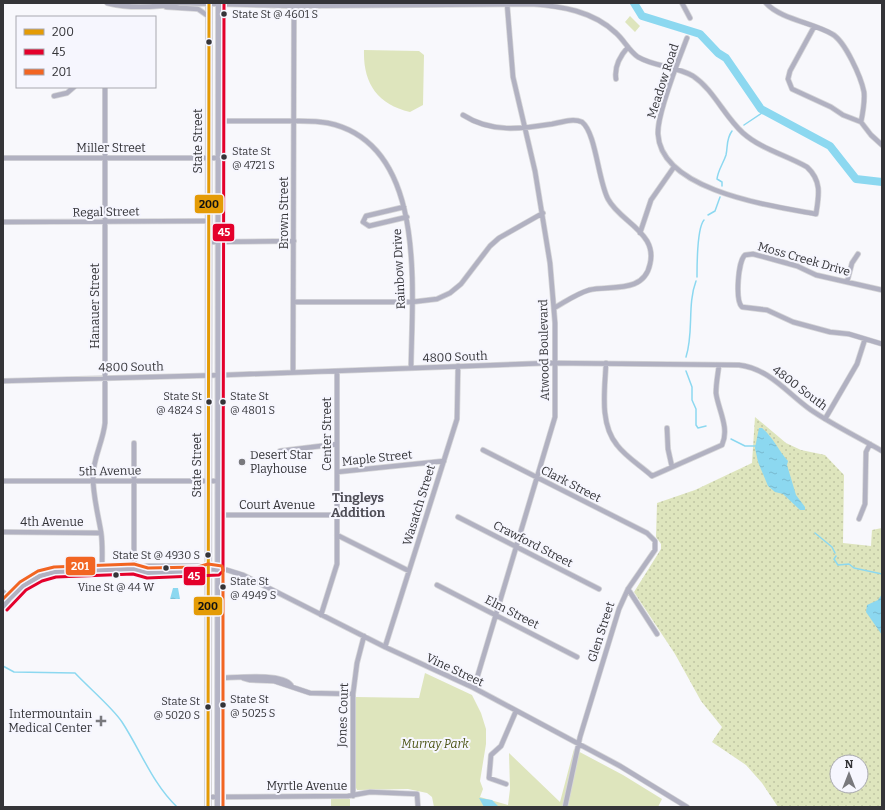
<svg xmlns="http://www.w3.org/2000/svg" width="885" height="810" font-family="Bitter,serif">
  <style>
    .grass { fill: url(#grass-dots); fill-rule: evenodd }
    .park { fill: #dee5bd }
    .water { fill: url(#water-ripples) }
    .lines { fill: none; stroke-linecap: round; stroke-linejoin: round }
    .stream { stroke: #8cd8f0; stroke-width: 1.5 }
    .river { stroke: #8cd8f0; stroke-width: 8 }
    .minor-casing { stroke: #d6d6d8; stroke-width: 6 }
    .major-casing { stroke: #d6d6d8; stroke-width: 8 }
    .minor { stroke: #b1b1c1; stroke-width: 4.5 }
    .major { stroke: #b4b4c5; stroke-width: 6 }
    .bus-1-casing { stroke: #f6f6fe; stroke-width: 6 }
    .bus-2-casing { stroke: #f6f6fe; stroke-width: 6 }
    .bus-3-casing { stroke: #f6f6fe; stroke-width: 6 }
    .bus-1 { stroke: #e49b06; stroke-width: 3 }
    .bus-2 { stroke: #e4002b; stroke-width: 3 }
    .bus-3 { stroke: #f26522; stroke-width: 3 }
    .bus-dot { fill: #343438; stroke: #f6f6fe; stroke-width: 1.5 }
    .poi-dot { fill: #79797d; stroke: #f6f6fe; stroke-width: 1.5 }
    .labels { text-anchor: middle; stroke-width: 4; stroke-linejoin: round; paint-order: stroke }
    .bus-label { font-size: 11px; fill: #343438; stroke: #f6f6fe; text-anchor: start }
    .street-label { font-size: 12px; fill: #343438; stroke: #f6f6fe }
    .poi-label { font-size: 12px; fill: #343438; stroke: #f6f6fe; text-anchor: start }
    .park-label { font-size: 12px; font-style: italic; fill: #4e5618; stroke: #f6f6fe }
    .neighbourhood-label { font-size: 13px; font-weight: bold; fill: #4f4e57; stroke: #f6f6fe }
    .line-badge { stroke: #f6f6fe; stroke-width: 1.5 }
    .badge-label { font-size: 11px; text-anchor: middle; font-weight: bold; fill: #fff }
    .pale-badge-label { font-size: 11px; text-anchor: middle; font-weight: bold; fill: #111 }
  </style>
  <defs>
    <pattern id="grass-dots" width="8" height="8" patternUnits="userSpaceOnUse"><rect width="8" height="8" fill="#dee5bd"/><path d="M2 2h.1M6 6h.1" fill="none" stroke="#bfc5a3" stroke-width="1.8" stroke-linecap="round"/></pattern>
    <pattern id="water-ripples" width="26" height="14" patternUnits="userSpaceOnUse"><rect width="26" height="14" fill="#8cd8f0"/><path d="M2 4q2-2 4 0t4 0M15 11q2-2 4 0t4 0" fill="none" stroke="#79bacf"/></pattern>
  </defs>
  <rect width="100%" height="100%" fill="#f8f8fc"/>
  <path class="grass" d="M755,417L786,443L801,450L825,455L844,475L843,543L871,546L872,530L882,528V807H778L762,783L746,765L712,742L722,727L701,701L675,654L634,592L661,549V544L656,537L657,503L695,490L752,463ZM837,762H861V786H837Z"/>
  <path class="park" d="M630,16L640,26L635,32L625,22Z
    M364,50L419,51L424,55L423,105L410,112C377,104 363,83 364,50Z
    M425,673L472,695L481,713L486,729V744L480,781L483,789L480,797L508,805L510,789L509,753L560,802L574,749L623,775L662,799L658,807H434L432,797L427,793L408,789L357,790L355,786L356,697L419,698Z
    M331,799H350V807H331Z"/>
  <path class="water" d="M759,428H762C773,437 778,450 788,461L787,465L796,495L805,507V510H800L783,494L775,492L768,486L758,462L755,448Z
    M173,588H178L180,599H170Z
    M882,594V635L866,612L867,605L878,600Z
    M479,798L492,800L498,806L484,807Z"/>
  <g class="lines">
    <path class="stream" d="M744,125L765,111
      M722,186V182L717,179C718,170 723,164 726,155C728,146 726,139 732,131
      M708,215L715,211L720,197
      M697,277C697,265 697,228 704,220
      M686,357C694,332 687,305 696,281
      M686,371L692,387V400L696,409V425L698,428L706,426
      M731,439L745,446H756
      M815,533L832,547L835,553
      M836,556L834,559L838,565L849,564L854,568L882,574
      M3,666L14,672L75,673C88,687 113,708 122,722C141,751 152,783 177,807"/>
    <path class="river" d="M634,3L642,16L700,34L718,53L726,58L761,109L830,146L856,179L882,182"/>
    <g class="minor-casing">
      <path id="minor" d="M107,3C130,9 158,7 181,3L294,6L531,4C561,6 593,11 616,33C624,40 629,51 638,57C655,67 676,66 693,76C714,90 724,116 743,133C761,149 786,155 807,167C822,181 819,195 816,214C772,206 661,191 658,134C657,113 679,59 687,38
        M682,3L690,18
        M766,3C780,19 814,23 832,34C845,41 861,77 864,92C865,102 863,112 861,122L871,135L882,145
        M166,7L198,9L208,16
        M814,27L790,71L788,79L792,89L831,107L843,115L861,122
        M616,79C614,66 620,56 628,47
        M54,96L67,93L74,87
        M463,115C491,133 521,129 552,124C562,122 573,118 582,122C596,133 598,180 608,199C617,216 637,224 647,241C651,248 652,256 650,264C644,294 610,285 589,290C576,294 565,302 554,308
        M219,121C241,121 263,121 285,121C300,121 314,120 328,123C428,144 412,291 411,368
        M3,158H219
        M404,207L366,216L363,222L369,226L407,217
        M3,222L209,221
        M640,233L651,200L674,167
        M208,242L294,241
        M847,282L852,263L858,254
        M882,290L816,275L797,266L753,254L745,255C738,261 735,300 742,307L767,310L793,322L830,332L849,334L882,344
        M294,302H412L437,299L450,293L461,284L490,246L499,238L543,213
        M606,363C605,389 599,423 617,445C626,457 641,466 652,476L722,445C730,428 718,409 716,393C716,383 718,374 719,365
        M293,372L294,6
        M3,381L225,375L550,363L739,365C770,369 787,393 811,410C833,425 858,437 882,451
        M825,419L857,364L865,339
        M667,428L668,449L672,467
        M134,443V569
        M483,450L647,533L655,541V550L628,589L619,609L580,737L565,807
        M280,451L337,444
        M337,472L444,461
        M3,481H218
        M218,515H337
        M458,517L599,589
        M859,519L865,504L866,452L870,444
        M3,532L101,533
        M337,535L409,571
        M134,569L147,573L199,572L208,569L227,570L243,575L385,647L474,688L620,766L687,807
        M102,570C102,557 103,545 101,532C98,514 93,496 93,477C93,458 103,442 105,423V87
        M437,585L577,657
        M628,589L657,634
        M3,592L10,598
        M3,607L10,598L23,586L40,576L55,572L134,569L147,566H200L208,569
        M321,615L337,564V371
        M385,647L457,419L458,366
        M218,678C233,678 282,672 291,685
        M243,678L250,680L274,681L310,693L353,694
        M474,688L555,417V323L550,263L535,171L513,77L507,3
        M506,784L489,778L491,755L501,746L516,711
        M353,796V694L357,663L364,636
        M208,797L348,796L370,792L417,794L418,807"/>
    </g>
    <g class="major-casing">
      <path id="major" d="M208,807L209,3
        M218,807L219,3"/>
    </g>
    <use href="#minor" class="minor"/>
    <use href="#major" class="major"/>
    <g class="bus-1-casing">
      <path id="bus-1" d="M208,807L209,3"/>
    </g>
    <g class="bus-2-casing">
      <path id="bus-2" d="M7,610L26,590L42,581L56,577L133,574L147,578L219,575L223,571L224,3"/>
    </g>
    <g class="bus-3-casing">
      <path id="bus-3" d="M3,599L20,582L38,571L54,567L134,564L148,568L198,567L208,564L222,566L223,570V807"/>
    </g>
    <use href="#bus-1" class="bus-1"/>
    <use href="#bus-2" class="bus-2"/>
    <use href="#bus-3" class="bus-3"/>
  </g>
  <g class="bus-dot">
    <circle cx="224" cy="14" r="3.5"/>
    <circle cx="209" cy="42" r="3.5"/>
    <circle cx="224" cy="157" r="3.5"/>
    <circle cx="209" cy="402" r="3.5"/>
    <circle cx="223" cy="402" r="3.5"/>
    <circle cx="208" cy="555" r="3.5"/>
    <circle cx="166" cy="568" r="3.5"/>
    <circle cx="116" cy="575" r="3.5"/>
    <circle cx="223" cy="587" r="3.5"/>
    <circle cx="223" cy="705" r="3.5"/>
    <circle cx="208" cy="707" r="3.5"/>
  </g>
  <g class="poi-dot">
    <circle cx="242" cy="462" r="4"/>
    <path d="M99 715h4v4h4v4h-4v4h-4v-4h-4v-4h4z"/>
  </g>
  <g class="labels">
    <g class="bus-label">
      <text x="232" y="18">State St @ 4601 S</text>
      <text x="232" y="155">State St<tspan x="232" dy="14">@ 4721 S</tspan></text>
      <text x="202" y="400" text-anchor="end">State St<tspan x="202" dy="14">@ 4824 S</tspan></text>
      <text x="230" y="400">State St<tspan x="230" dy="14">@ 4801 S</tspan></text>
      <text x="200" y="559" text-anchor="end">State St @ 4930 S</text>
      <text x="230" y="585">State St<tspan x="230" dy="14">@ 4949 S</tspan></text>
      <text x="116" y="591" text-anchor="middle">Vine St @ 44 W</text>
      <text x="230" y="703">State St<tspan x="230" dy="14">@ 5025 S</tspan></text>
      <text x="200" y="705" text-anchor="end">State St<tspan x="200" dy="14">@ 5020 S</tspan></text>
    </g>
    <g class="street-label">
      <text transform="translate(663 81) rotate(-72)" y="4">Meadow Road</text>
      <text transform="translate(198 141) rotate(-90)" y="4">State Street</text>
      <text x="111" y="152">Miller Street</text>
      <text transform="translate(106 212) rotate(-1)" y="4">Regal Street</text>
      <text transform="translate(284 213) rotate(-90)" y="4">Brown Street</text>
      <text transform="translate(804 259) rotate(16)" y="4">Moss Creek Drive</text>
      <text transform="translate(399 269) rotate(-93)" y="4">Rainbow Drive</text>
      <text transform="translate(95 306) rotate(-90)" y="4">Hanauer Street</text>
      <text transform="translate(544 350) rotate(-91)" y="4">Atwood Boulevard</text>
      <text transform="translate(455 357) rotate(-2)" y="4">4800 South</text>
      <text transform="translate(131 367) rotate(-1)" y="4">4800 South</text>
      <text transform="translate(800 388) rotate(37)" y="4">4800 South</text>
      <text transform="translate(327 434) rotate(-90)" y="4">Center Street</text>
      <text transform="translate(377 458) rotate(-6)" y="4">Maple Street</text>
      <text transform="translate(197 465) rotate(-90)" y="4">State Street</text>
      <text transform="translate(110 471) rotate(-1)" y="4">5th Avenue</text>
      <text transform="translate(571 484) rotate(27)" y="4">Clark Street</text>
      <text x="277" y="509">Court Avenue</text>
      <text transform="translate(419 505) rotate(-73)" y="4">Wasatch Street</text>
      <text x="52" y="526">4th Avenue</text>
      <text transform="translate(533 544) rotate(27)" y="4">Crawford Street</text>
      <text transform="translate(512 612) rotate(27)" y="4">Elm Street</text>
      <text transform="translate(601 632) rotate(-72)" y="4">Glen Street</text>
      <text transform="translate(455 670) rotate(25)" y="4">Vine Street</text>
      <text transform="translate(343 715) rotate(-88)" y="4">Jones Court</text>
      <text x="307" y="790">Myrtle Avenue</text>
    </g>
    <g class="poi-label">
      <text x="250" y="459">Desert Star<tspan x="250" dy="14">Playhouse</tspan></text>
      <text x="92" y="718" text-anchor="end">Intermountain<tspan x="92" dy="14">Medical Center</tspan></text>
    </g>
    <g class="park-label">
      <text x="435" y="748">Murray Park</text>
    </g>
    <g class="neighbourhood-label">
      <text x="358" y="502">Tingleys<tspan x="358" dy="15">Addition</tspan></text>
    </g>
  </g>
  <g class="line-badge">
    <rect x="194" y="194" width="30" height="20" rx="4" fill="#e49b06"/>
    <rect x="212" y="223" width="23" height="19" rx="4" fill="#e4002b"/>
    <rect x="65" y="556" width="31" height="20" rx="4" fill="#f26522"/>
    <rect x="183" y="566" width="23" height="20" rx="4" fill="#e4002b"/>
    <rect x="193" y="596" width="30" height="20" rx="4" fill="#e49b06"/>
  </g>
  <g class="badge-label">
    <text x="224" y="236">45</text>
    <text x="80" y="570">201</text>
    <text x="194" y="580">45</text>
  </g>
  <g class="pale-badge-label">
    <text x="209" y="208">200</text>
    <text x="208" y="610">200</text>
  </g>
  <rect width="885" height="810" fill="none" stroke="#343438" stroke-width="8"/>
  <rect x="16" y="16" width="140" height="72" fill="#f6f6fe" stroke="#a8a8af"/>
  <rect x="24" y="29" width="20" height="6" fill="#e49b06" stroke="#a8a8af"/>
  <text x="52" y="36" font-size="12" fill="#343438">200</text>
  <rect x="24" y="49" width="20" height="6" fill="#e4002b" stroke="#a8a8af"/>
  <text x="52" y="56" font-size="12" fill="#343438">45</text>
  <rect x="24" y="69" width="20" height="6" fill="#f26522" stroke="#a8a8af"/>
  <text x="52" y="76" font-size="12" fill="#343438">201</text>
  <g transform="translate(849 774)"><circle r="19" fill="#f6f6fe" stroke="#a8a8af"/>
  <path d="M0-3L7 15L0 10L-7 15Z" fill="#79797d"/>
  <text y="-6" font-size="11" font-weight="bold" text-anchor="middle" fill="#343438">N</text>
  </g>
</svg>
